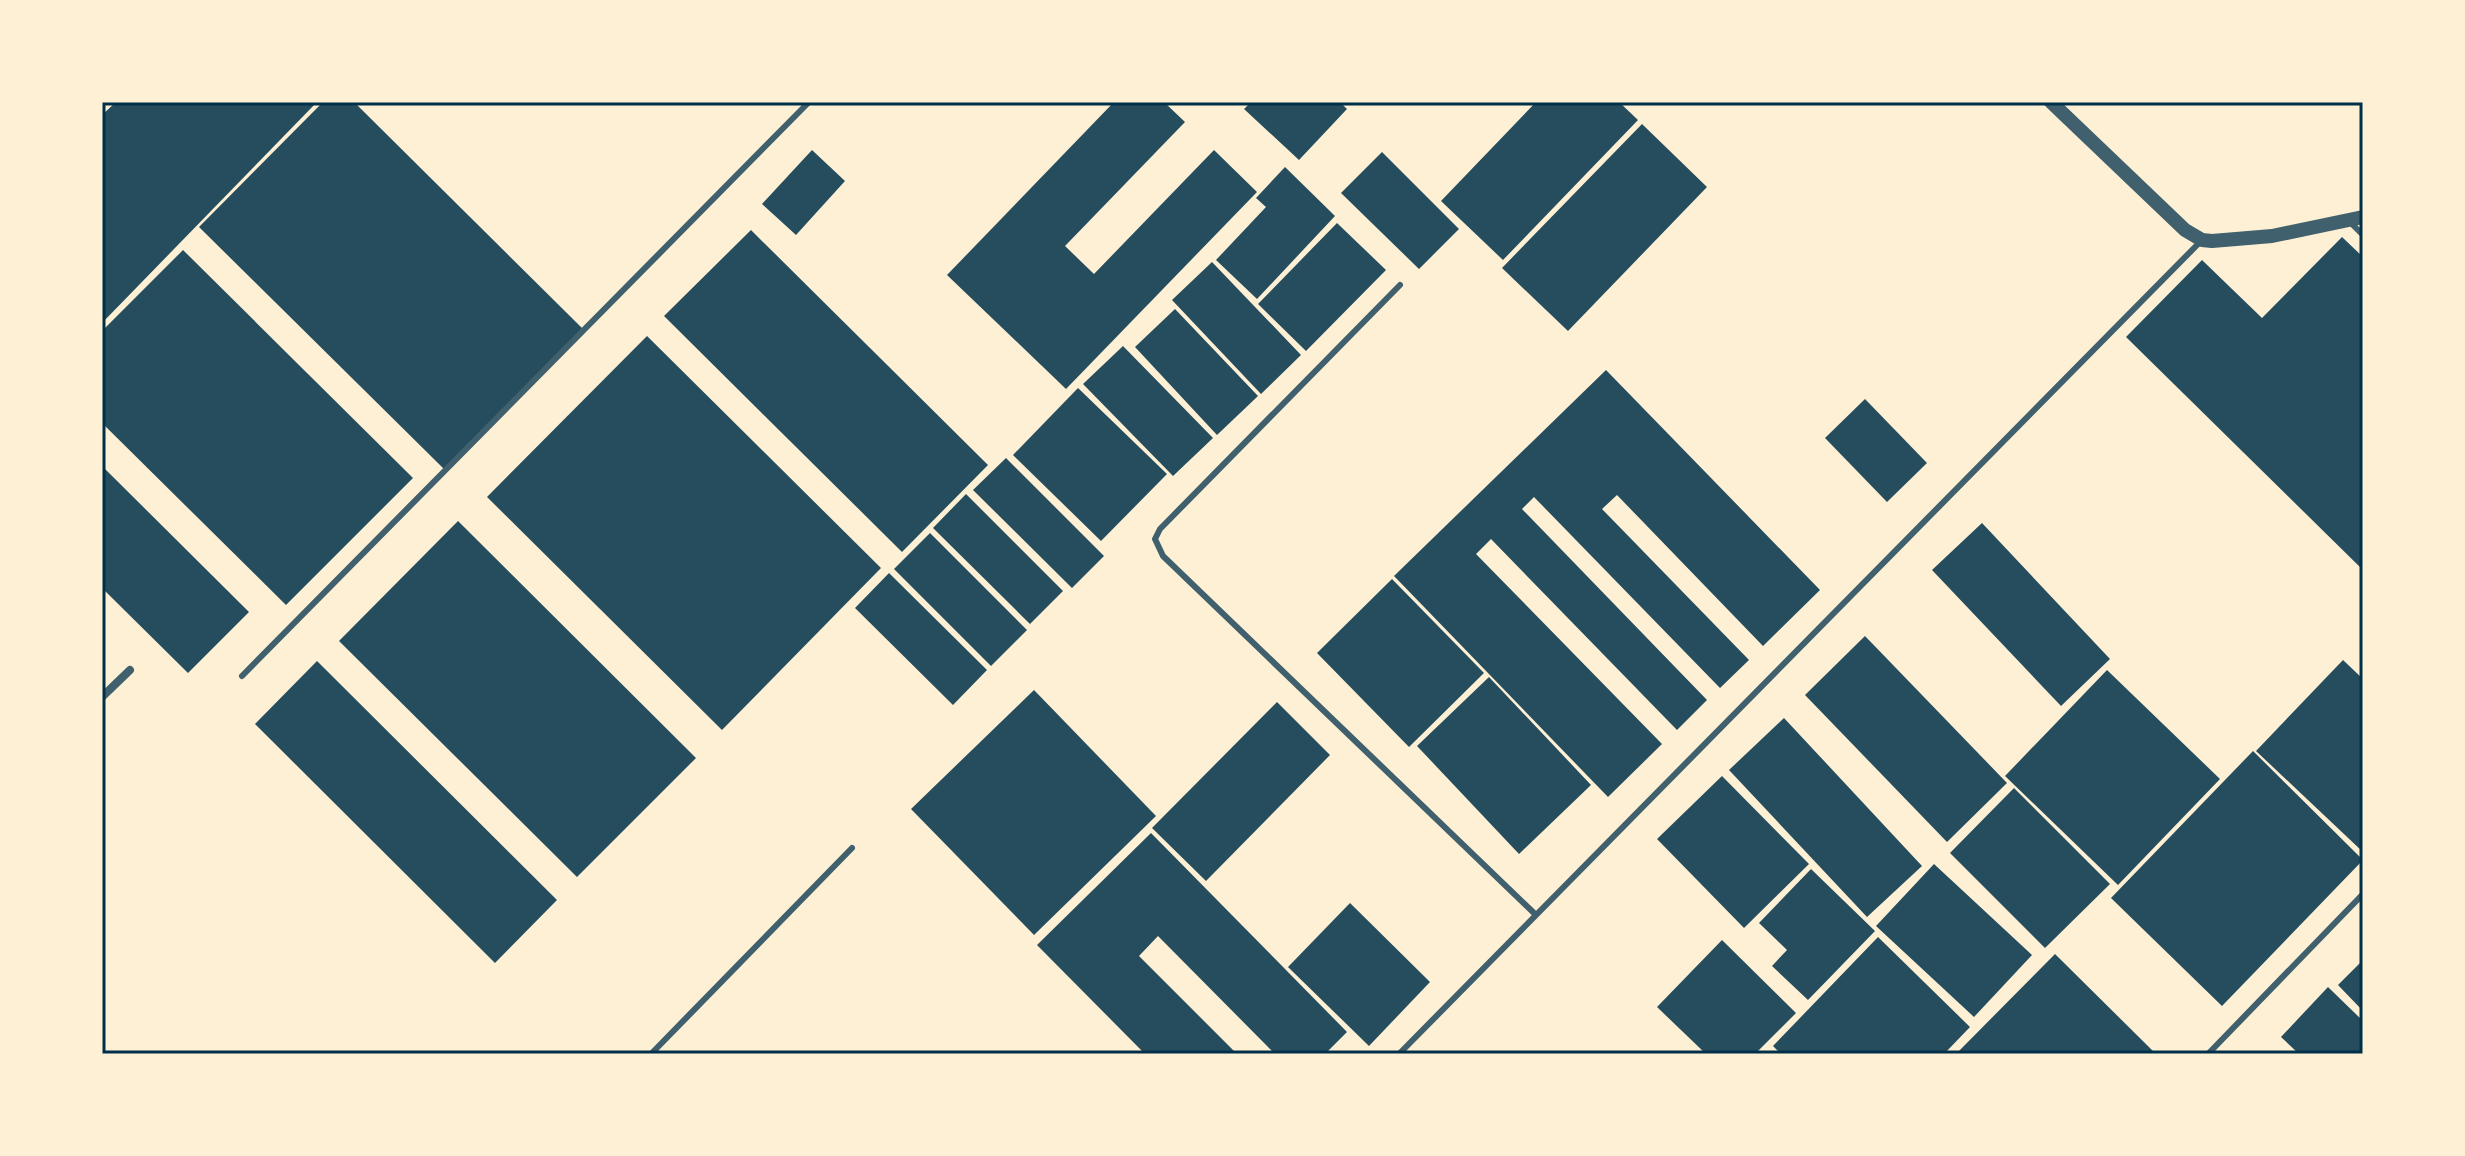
<svg xmlns="http://www.w3.org/2000/svg" width="2465" height="1156" font-family="'Sofia Sans Condensed',sans-serif">
  <style>
    .building { fill: #264d5e }
    .lines { fill: none; stroke-linecap: round; stroke-linejoin: round }
    .service { stroke: #3f606c; stroke-width: 6 }
    .minor { stroke: #3f606c; stroke-width: 8 }
    .tertiary { stroke: #3f606c; stroke-width: 14 }
    .neatline { fill: none; stroke: #003049; stroke-width: 3 }
  </style>
  <rect width="100%" height="100%" fill="#fdf0d5"/>
  <path class="building" d="M116,102H317L102,323V115Z
    M323,102H354L583,329L444,469L199,227Z
    M1114,102H1164L1185,122L1065,246L1094,274L1214,150L1257,192L1066,389L947,275Z
    M1251,102H1340L1347,109L1299,160L1244,109Z
    M1536,102H1619L1638,120L1503,260L1441,201Z
    M1642,124L1707,187L1568,331L1502,268Z
    M812,150L845,181L796,235L762,204Z
    M1382,152L1459,229L1419,269L1341,193Z
    M1285,167L1335,216L1257,299L1216,260L1266,207L1256,198Z
    M1337,223L1386,270L1306,351L1258,304Z
    M751,230L988,465L902,552L664,316Z
    M2342,237L2363,257V570L2126,337L2202,260L2262,318Z
    M183,250L413,478L286,605L102,423V331Z
    M1212,262L1301,355L1261,394L1172,300Z
    M1175,309L1258,396L1217,435L1135,347Z
    M647,336L881,568L722,730L487,497Z
    M1123,346L1213,438L1173,476L1083,384Z
    M1606,370L1820,590L1763,646L1617,495L1602,509L1749,660L1720,688L1534,497L1522,509L1707,700L1677,730L1491,539L1476,554L1662,744L1608,797L1394,576Z
    M1078,388L1167,474L1101,541L1013,455Z
    M1865,399L1927,463L1887,502L1825,438Z
    M1006,458L1104,556L1072,588L973,490Z
    M102,466L249,612L188,673L102,588Z
    M966,494L1063,591L1030,624L933,528Z
    M458,521L696,758L577,877L339,641Z
    M1982,523L2110,659L2061,706L1932,570Z
    M930,533L1027,630L991,666L894,569Z
    M889,573L987,670L953,705L855,608Z
    M1392,579L1484,673L1409,747L1317,653Z
    M1865,636L2007,783L1947,842L1805,695Z
    M2343,660L2363,679V852L2256,751Z
    M317,661L557,900L495,963L255,724Z
    M2107,670L2220,779L2118,885L2005,776Z
    M1489,677L1591,785L1519,854L1417,746Z
    M1034,690L1156,816L1034,935L911,809Z
    M1277,702L1330,755L1206,881L1152,828Z
    M1784,718L1922,866L1867,917L1729,770Z
    M2253,751L2363,860L2222,1006L2111,898Z
    M1722,776L1809,864L1744,928L1657,839Z
    M2014,788L2110,884L2045,948L1950,853Z
    M1151,833L1347,1032L1325,1054H1275L1158,936L1139,956L1237,1054H1145L1037,945Z
    M1934,864L2032,955L1974,1017L1876,926Z
    M1811,869L1875,931L1808,1000L1772,966L1787,950L1759,923Z
    M1350,903L1430,982L1369,1046L1288,967Z
    M1878,937L1970,1027L1944,1054H1781L1773,1046Z
    M1722,940L1796,1013L1755,1054H1706L1657,1007Z
    M2055,954L2156,1054H1956Z
    M2363,960V1011L2338,985Z
    M2328,987L2363,1021V1054H2299L2281,1037Z"/>
  <g class="lines">
    <path class="service" d="M2349,221L2363,235
      M1400,285L1160,529L1155,539L1163,556L1536,915
      M242,676L809,102
      M651,1054L852,848
      M1399,1054L2200,242
      M2208,1054L2363,894"/>
    <path class="minor" d="M102,697L130,670"/>
    <path class="tertiary" d="M2051,102L2185,230L2202,240L2212,241L2272,236L2363,217"/>
  </g>
  <rect width="2465" height="1156" fill="none" stroke="#fdf0d5" stroke-width="208"/>
  <rect x="104" y="104" width="2257" height="948" class="neatline"/>
</svg>
